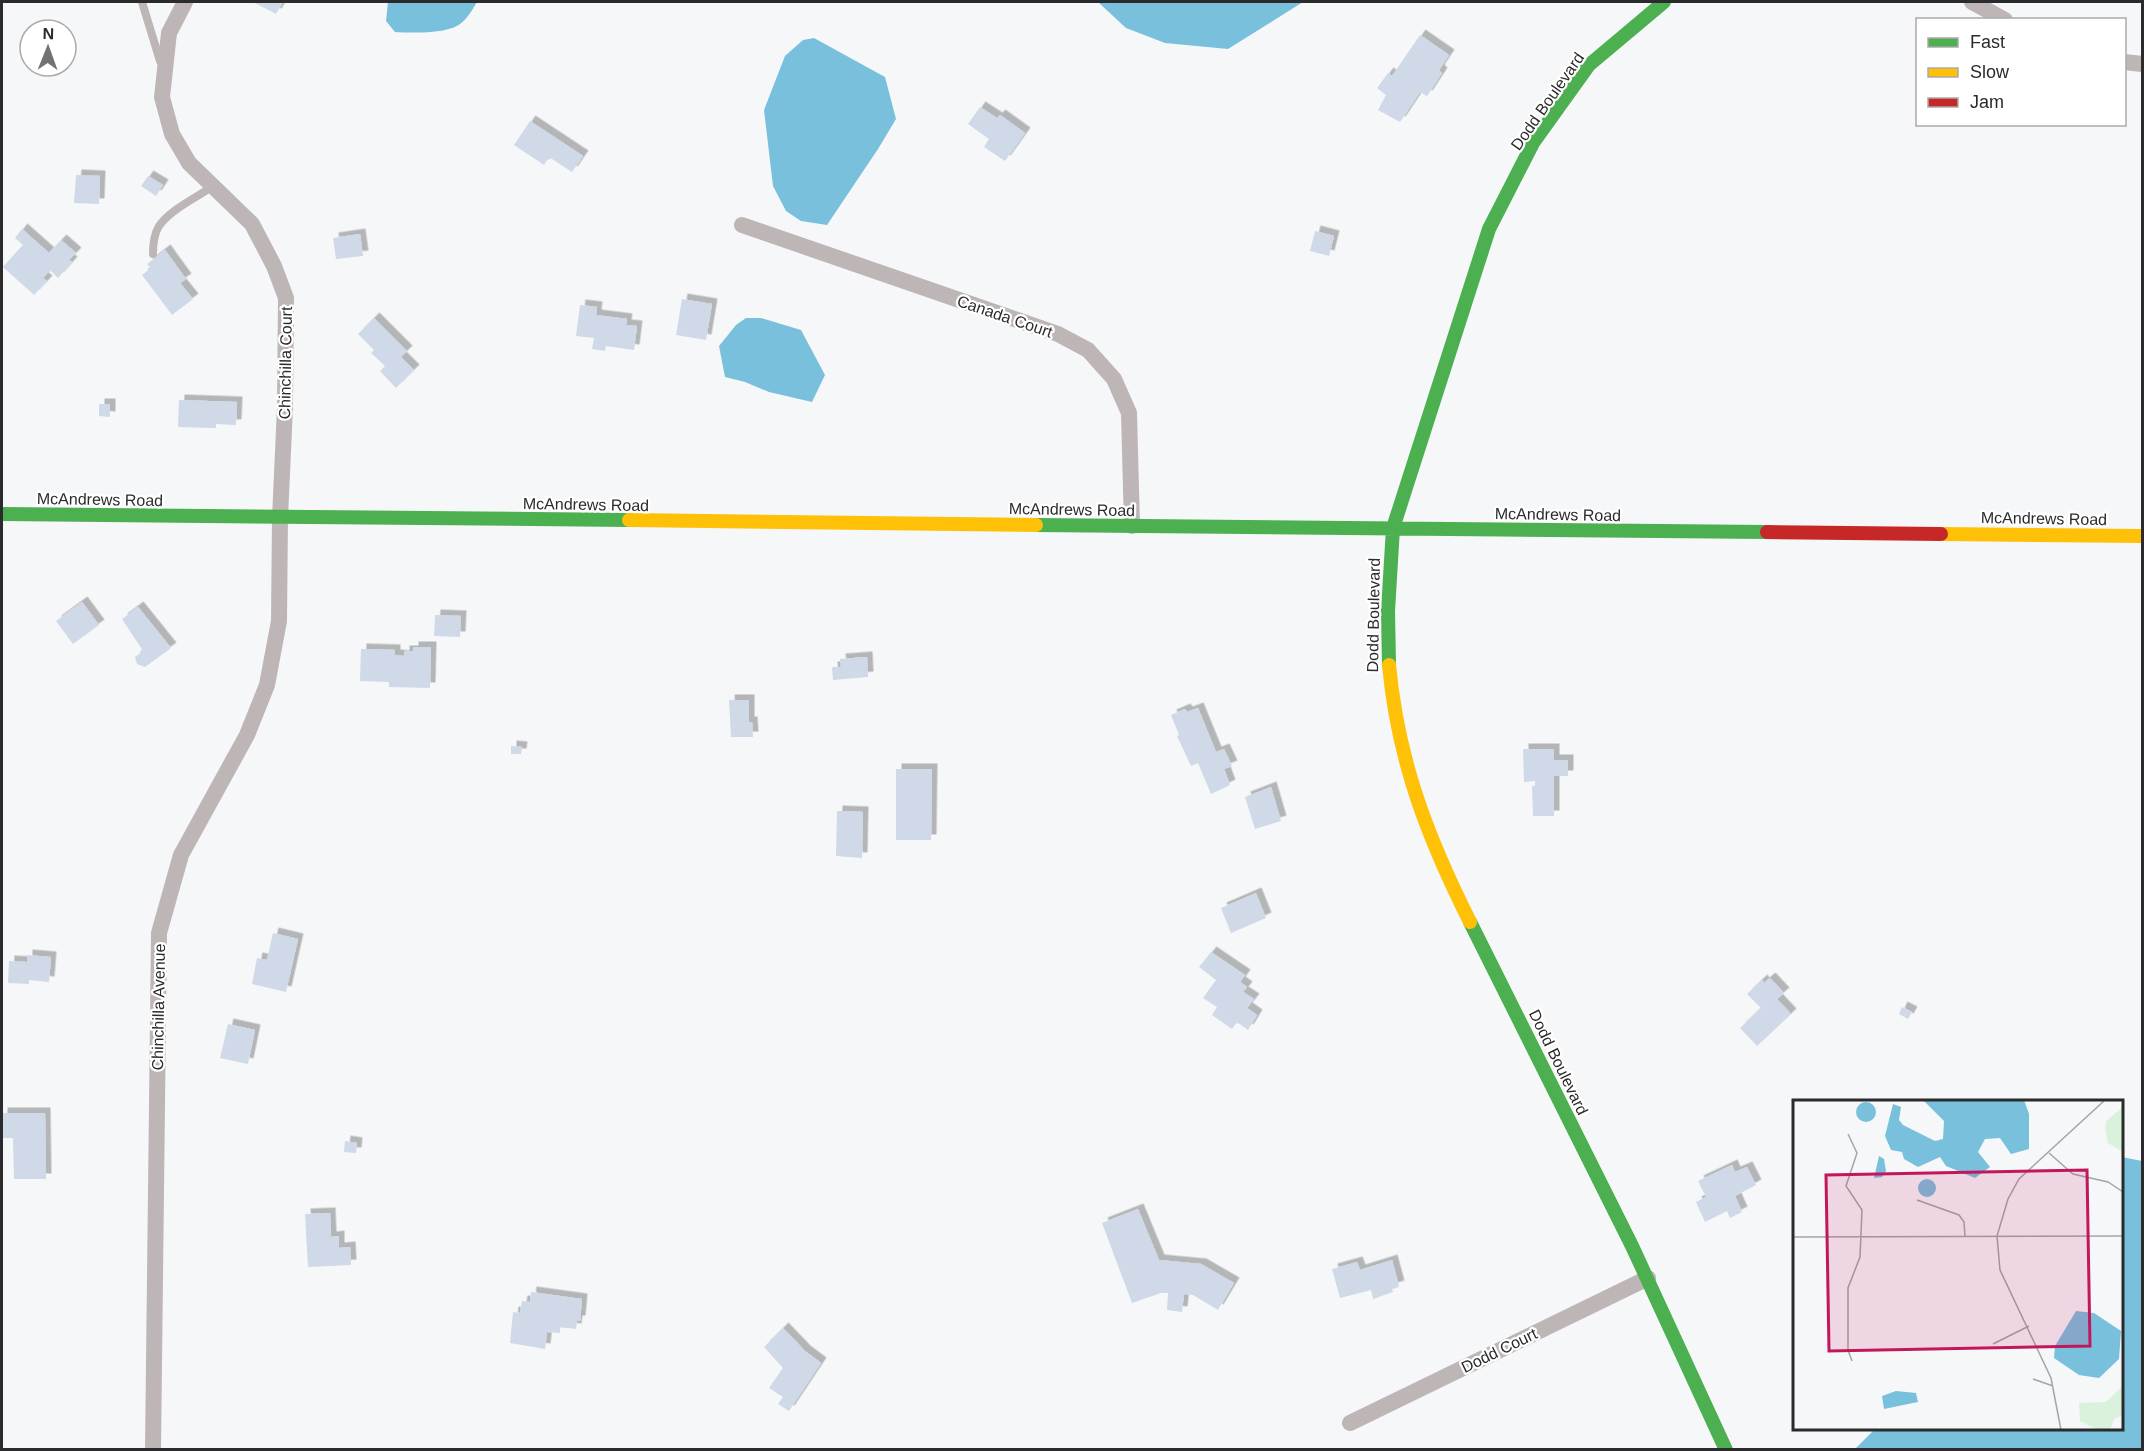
<svg xmlns="http://www.w3.org/2000/svg" width="2144" height="1451" font-family="Helvetica,sans-serif">
  <style>
    .water { fill: #79c0dd }
    .building { fill: #d0d9e7; filter: url(#shadow) }
    .lines { fill: none; stroke-linecap: round; stroke-linejoin: round }
    .lane { stroke: #beb5b7; stroke-width: 8 }
    .street { stroke: #beb5b7; stroke-width: 16 }
    .fast { stroke: #4caf50; stroke-width: 14 }
    .slow { stroke: #ffc107; stroke-width: 14 }
    .jam { stroke: #c62828; stroke-width: 14 }
    .labels { text-anchor: middle; stroke-width: 4.5; stroke-linejoin: round; paint-order: stroke }
    .street-label { font-size: 16px; fill: #2b2b2d; stroke: #fff }
    .inset-road { fill: none; stroke: #a5a5a7; stroke-width: 1.5 }
    .view { fill: #c2185b; fill-opacity: 0.15; stroke: #c2185b; stroke-width: 3 }
    .inset-edge { fill: none; stroke: #2b2b2d; stroke-width: 3 }
  </style>
  <defs>
    <filter id="shadow"><feDropShadow dx="5.5" dy="-5.5" stdDeviation="0" flood-color="#0004"/></filter>
  </defs>
  <rect width="100%" height="100%" fill="#f6f7f9"/>
  <path class="water" d="M388,2H477C472,10 468,18 460,24C447,34 411,33 395,32L386,21Z
    M1098,2H1303L1228,49L1165,43L1126,28Z
    M814,38L885,77L896,119L878,149L827,225L801,221L786,211L773,186L764,110L785,56L803,40Z
    M746,318H761L801,330L825,375L812,402L769,392L745,382L725,377L719,346L736,325Z
    M2122,1157L2142,1161V1449H1855L1875,1429L2122,1428Z"/>
  <path class="building" d="M253,2H283L276,14Z
    M1420,35L1449,55L1439,70L1442,73L1427,96L1420,92L1400,122L1378,110L1386,95L1377,88L1388,73L1392,76Z
    M980,107L997,118L1000,115L1025,133L1005,161L984,147L989,139L968,124Z
    M530,121L583,156L572,172L549,157L544,165L514,145Z
    M76,175L100,176L99,204L74,203Z
    M148,176L163,185L156,196L141,186Z
    M22,229L49,253L61,240L76,253L69,260L72,262L58,278L50,270L43,278L47,281L34,295L3,267L23,245L15,238Z
    M1315,231L1334,236L1329,256L1310,251Z
    M360,234L363,256L336,259L333,238Z
    M165,250L186,279L180,283L193,299L172,315L142,275L151,268L147,264Z
    M682,299L712,304L706,340L676,335Z
    M580,305L597,307L596,315L627,319L626,325L637,326L634,350L606,346L605,351L592,349L594,338L576,336Z
    M374,318L407,351L401,357L414,370L396,388L380,371L385,366L371,353L374,350L358,334Z
    M179,400L237,402L236,425L216,424V428L178,427Z
    M99,404H110V417L99,416Z
    M82,602L99,625L73,644L56,621Z
    M138,607L171,648L145,667L137,664L135,657L143,651L122,619Z
    M435,615L461,616L460,637L434,636Z
    M413,647H431L430,688L389,687V682L360,681L361,649L395,650V655L404,656V651H413Z
    M867,657L868,677L833,680L832,667H841L840,659Z
    M729,700H749V722H752L753,737H731Z
    M1198,708L1216,752L1224,749L1232,766L1224,769L1230,785L1211,794L1198,763L1191,766L1177,736L1179,735L1171,715L1185,709L1187,712Z
    M511,746L522,747L521,754H511Z
    M1523,749H1554V760H1568V776H1554V816H1533L1532,786H1535V781L1524,782Z
    M896,769H932L931,840H896Z
    M1271,787L1281,821L1255,829L1245,797Z
    M837,811L863,812L862,858L836,856Z
    M1256,893L1266,918L1231,933L1221,908Z
    M273,933L298,939L286,992L252,984L257,958L267,960Z
    M1211,952L1245,975L1240,982L1247,987L1243,992L1254,999L1247,1008L1257,1015L1248,1030L1237,1022L1232,1029L1212,1015L1217,1007L1203,998L1216,980L1199,967Z
    M27,955L51,957L49,982L29,980V984L8,983L9,961L27,962Z
    M1770,978L1784,993L1777,999L1791,1014L1757,1046L1740,1028L1761,1008L1747,994L1762,980L1764,983Z
    M1902,1007L1912,1012L1908,1019L1899,1014Z
    M228,1024L255,1030L248,1064L220,1058Z
    M2,1113H45L46,1179H14L13,1138H2Z
    M345,1141L357,1143L356,1153L344,1152Z
    M1732,1165L1735,1172L1747,1167L1756,1185L1735,1196L1742,1212L1730,1218L1727,1211L1705,1222L1696,1202L1706,1197L1698,1181Z
    M1138,1209L1159,1260L1201,1264L1234,1283L1218,1310L1193,1295L1184,1294L1182,1312L1167,1310L1168,1293H1161L1132,1303L1102,1223Z
    M330,1213L331,1237L339,1236V1248L350,1247L351,1265L308,1267L305,1214Z
    M1392,1260L1399,1286L1392,1288L1393,1292L1373,1299L1371,1290L1340,1298L1332,1269L1357,1262L1360,1270Z
    M531,1292L582,1299L580,1321H577L576,1329L560,1327V1333L547,1332L545,1349L510,1343L513,1312L520,1313L522,1301L530,1302Z
    M783,1328L805,1351L821,1363L789,1411L778,1404L783,1397L769,1388L783,1368L764,1347Z"/>
  <g class="lines">
    <path class="lane" d="M142,2L160,61L162,63
      M153,254C153,245 154,234 159,226C171,209 196,198 213,186"/>
    <path class="street" d="M1972,2L2005,20
      M2124,62L2142,64
      M742,225L1058,334L1088,350L1114,379L1129,413L1132,526
      M1350,1423L1648,1278
      M153,1450L159,933L181,855L247,735L267,685L279,621L280,518L285,407L286,298L274,266L252,224L189,163L172,134L162,97L169,33L185,2"/>
    <path class="fast" d="M2,514L629,520
      M1036,525L1767,532
      M1389,665L1388,611L1393,528L1489,229L1533,143L1589,65L1664,2
      M1470,922L1632,1246L1726,1450"/>
    <path class="slow" d="M629,520L1036,525
      M1941,534L2142,536
      M1389,665C1398,761 1427,836 1470,922"/>
    <path class="jam" d="M1767,532L1941,534"/>
  </g>
  <g class="labels">
    <g class="street-label">
      <text transform="translate(1547 101) rotate(-55)" y="6">Dodd Boulevard</text>
      <text transform="translate(1005 316) rotate(19)" y="6">Canada Court</text>
      <text transform="translate(285 363) rotate(-89)" y="6">Chinchilla Court</text>
      <text transform="translate(100 499) rotate(1)" y="6">McAndrews Road</text>
      <text transform="translate(586 504) rotate(1)" y="6">McAndrews Road</text>
      <text transform="translate(1072 509) rotate(1)" y="6">McAndrews Road</text>
      <text transform="translate(1558 514) rotate(1)" y="6">McAndrews Road</text>
      <text transform="translate(2044 518) rotate(1)" y="6">McAndrews Road</text>
      <text transform="translate(1373 615) rotate(-89)" y="6">Dodd Boulevard</text>
      <text transform="translate(158 1007) rotate(-89)" y="6">Chinchilla Avenue</text>
      <text transform="translate(1559 1062) rotate(64)" y="6">Dodd Boulevard</text>
      <text transform="translate(1499 1350) rotate(-26)" y="6">Dodd Court</text>
    </g>
  </g>
  <g transform="translate(1793 1100)">
    <rect width="330" height="330" fill="#f6f7f9"/>
    <path d="M330,7V52L315,43L312,28L313,21ZM330,286V315L321,319L317,330H305L287,321L286,303L313,302Z" fill="#daf2dc"/>
    <path d="M130,0H231L236,14V49L218,54L207,38L192,39L185,52L197,67L182,78L153,66L147,57L125,67L111,59L109,52L98,50L92,36L100,4L108,7L106,20L110,25L142,41L150,39L151,21ZM63 12a10 10 0 1 1 20 0a10 10 0 1 1-20 0ZM86,56L91,59L93,71L89,77L81,78ZM125 88a9 9 0 1 1 18 0a9 9 0 1 1-18 0ZM283,211L301,213L328,231L326,259L306,278L286,275L261,258L262,246ZM103,291L123,293L125,302L91,309L89,296Z" fill="#79c0dd"/>
    <path class="inset-road" d="M55,34L64,53L53,86L69,110L67,157L55,188V250L59,261M256,53L280,74L315,82L330,92M124,100L166,115L171,122L172,136M0,137L330,136M200,244L236,226M55,250H119M240,279L260,286M268,330L258,278L207,170L204,136L215,99L226,79L312,0"/>
    <path class="view" d="M294,70L297,246L36,251L33,75Z"/>
    <rect width="330" height="330" class="inset-edge"/>
  </g>
  <rect width="2144" height="1451" fill="none" stroke="#2b2b2d" stroke-width="6"/>
  <rect x="1916" y="18" width="210" height="108" fill="#ffffff" stroke="#aaaaab" stroke-width="1.5"/>
  <rect x="1928" y="38" width="30" height="9" fill="#4caf50" stroke="#aaaaab" stroke-width="1.5"/>
  <text x="1970" y="48" font-size="18" fill="#2b2b2d">Fast</text>
  <rect x="1928" y="68" width="30" height="9" fill="#ffc107" stroke="#aaaaab" stroke-width="1.5"/>
  <text x="1970" y="78" font-size="18" fill="#2b2b2d">Slow</text>
  <rect x="1928" y="98" width="30" height="9" fill="#c62828" stroke="#aaaaab" stroke-width="1.5"/>
  <text x="1970" y="108" font-size="18" fill="#2b2b2d">Jam</text>
  <g transform="translate(48 48) rotate(1)"><circle r="28" fill="#ffffff" stroke="#aaaaab" stroke-width="1.5"/>
  <path d="M0-4.5L10 22L0 15L-10 22Z" fill="#727274"/>
  <text y="-9" font-size="16" font-weight="bold" text-anchor="middle" fill="#2b2b2d">N</text>
  </g>
</svg>
